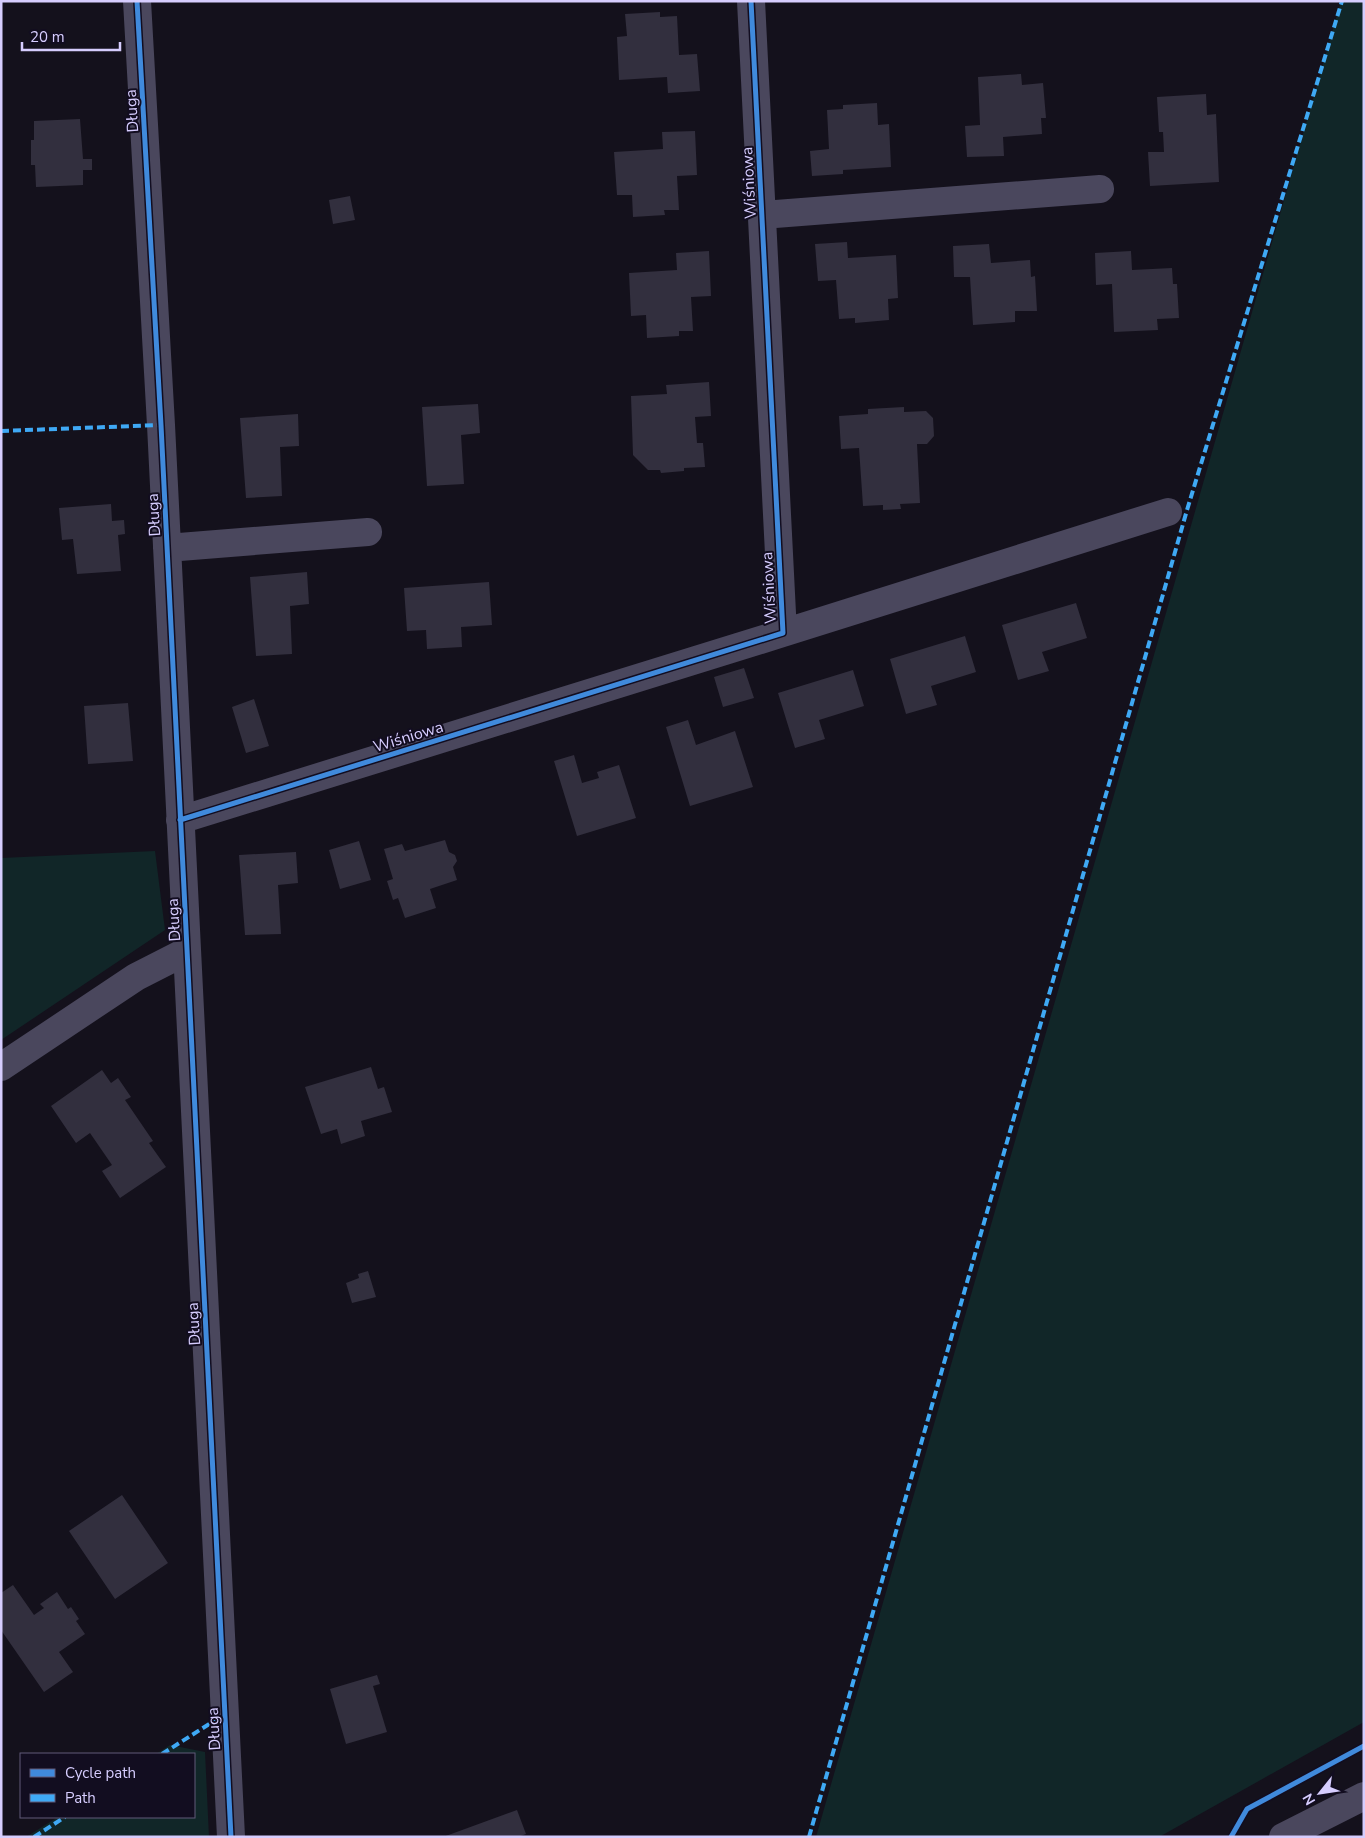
<svg xmlns="http://www.w3.org/2000/svg" width="1365" height="1838" font-family="'Nunito Sans',sans-serif">
  <style>
    .green { fill: #112628 }
    .building { fill: #322f3e }
    .lines { fill: none; stroke-linecap: round; stroke-linejoin: round }
    .minor { stroke: #4a475d; stroke-width: 28 }
    .quiet { stroke: #3fa9f5; stroke-width: 4; stroke-dasharray: 8 4; stroke-linecap: butt }
    .cycleway-casing { stroke: #120d20; stroke-width: 8 }
    .cycleway { stroke: #408adc; stroke-width: 5 }
    .labels { text-anchor: middle; stroke-width: 4; stroke-linejoin: round; paint-order: stroke }
    .street-label { font-size: 16px; fill: #d6cdfe; stroke: #120d20 }
  </style>
  <rect width="100%" height="100%" fill="#14111c"/>
  <path class="green" d="M1341,1H1364V1722L1159,1837H816Z
    M155,851L165,930L1,1040V858Z
    M170,1745L205,1752L209,1837H26L58,1817H194V1754H156Z"/>
  <path class="building" d="M660,12V17L677,16L679,55L697,54L700,91L668,93L667,77L619,80L617,37L627,36L625,14Z
    M1021,74L1022,85L1043,83L1046,118H1041L1042,134L1003,137L1004,156L967,157L965,126L980,125L978,77Z
    M1206,94L1207,115L1216,114L1219,182L1150,186L1148,152H1164L1163,132H1159L1157,97Z
    M877,103L878,125L889,124L891,167L843,170V174L812,176L810,151L829,149L827,110L843,109V105Z
    M80,119L83,159H92V170H83V185L36,187L35,165H31V140H34V121Z
    M695,131L697,175L677,176L679,210H664L665,215L633,217L632,195H617L614,152L663,149L662,132Z
    M350,196L355,220L333,224L329,200Z
    M847,242L848,258L896,255L898,298L888,299L889,320L855,323V318L839,319L836,280L818,281L815,244Z
    M989,244L991,263L1030,260L1031,277L1035,276L1037,311H1015V322L973,325L970,277H954L953,246Z
    M709,251L711,296L691,297L693,331H679V336L647,338L646,315L631,316L629,273L677,270L676,253Z
    M1131,251L1132,270L1172,268L1173,284H1177L1179,318L1157,319L1158,330L1114,332L1112,284L1096,285L1095,253Z
    M709,382L711,416L695,417L697,443H703L705,467L684,468V471L661,473L660,470H648L633,455L631,396L667,394L666,385Z
    M478,404L480,433L461,435L464,484L427,486L422,407Z
    M904,407V412L926,411L933,418L934,436L927,444H917L920,503L900,504L901,509L883,510V505L863,506L859,448L841,449L839,416L868,414V409Z
    M298,414L299,446L280,447L282,496L246,498L240,418Z
    M111,504L112,521L124,520L125,534L118,535L121,571L77,574L73,539L62,540L59,508Z
    M307,572L309,604L290,606L292,654L256,656L250,577Z
    M489,582L492,625L461,627L462,647L427,649L426,630L407,631L404,588Z
    M1076,603L1087,638L1042,652L1049,671L1018,680L1002,625Z
    M965,636L976,672L931,686L937,705L906,714L890,659Z
    M744,668L754,698L723,707L714,677Z
    M853,670L864,706L819,720L825,739L795,748L778,693Z
    M254,699L269,746L246,753L232,707Z
    M128,703L133,761L88,764L84,706Z
    M688,720L696,745L735,731L753,787L690,806L666,727Z
    M574,755L582,783L599,778L597,772L619,765L636,818L577,836L554,761Z
    M445,840L449,852L455,855L457,861L453,867L457,880L430,889L436,908L405,918L398,898L393,900L387,881L393,879L384,849L402,844L405,851Z
    M359,841L371,880L340,889L329,850Z
    M296,852L298,883L278,885L281,934L245,935L239,855Z
    M371,1067L378,1089L384,1087L392,1112L361,1121L365,1136L341,1144L337,1129L321,1134L305,1087Z
    M102,1070L111,1083L118,1078L131,1097L125,1100L153,1141L149,1143L166,1167L120,1198L102,1171L112,1165L90,1133L76,1143L51,1106Z
    M368,1271L376,1297L352,1303L346,1283L359,1278L358,1274Z
    M122,1495L168,1563L115,1599L69,1531Z
    M13,1585L34,1615L44,1608L40,1604L57,1592L68,1609L71,1607L79,1619L76,1621L85,1634L59,1652L73,1672L44,1692L1,1630V1593Z
    M377,1675L380,1684L373,1686L387,1732L346,1744L330,1689Z
    M517,1810L526,1834L518,1837H443Z"/>
  <g class="lines">
    <path class="minor" d="M137,1L161,425L231,1837
      M762,215L1100,189
      M167,548L368,532
      M783,633L1168,512
      M180,820L783,633L751,1
      M1,1067L136,977L187,951
      M1283,1837L1364,1796"/>
    <path class="quiet" d="M1,431L161,425
      M162,1754L225,1714
      M34,1837L65,1817
      M809,1837L1187,510L1342,1"/>
    <g class="cycleway-casing">
      <path id="cycleway" d="M137,1L161,425L231,1837
        M180,820L783,633L751,1
        M1231,1837L1247,1809L1364,1746"/>
    </g>
    <use href="#cycleway" class="cycleway"/>
  </g>
  <g class="labels">
    <g class="street-label">
      <text transform="translate(131 111) rotate(-93)" y="6">Długa</text>
      <text transform="translate(748 183) rotate(-93)" y="6">Wiśniowa</text>
      <text transform="translate(153 515) rotate(-93)" y="6">Długa</text>
      <text transform="translate(768 588) rotate(-93)" y="6">Wiśniowa</text>
      <text transform="translate(408 736) rotate(-17)" y="6">Wiśniowa</text>
      <text transform="translate(173 920) rotate(-93)" y="6">Długa</text>
      <text transform="translate(193 1324) rotate(-93)" y="6">Długa</text>
      <text transform="translate(213 1729) rotate(-93)" y="6">Długa</text>
    </g>
  </g>
  <rect width="1365" height="1838" fill="none" stroke="#d6cdfe" stroke-width="5"/>
  <rect x="20" y="1753" width="175" height="65" fill="#120d20" stroke="#605a79"/>
  <rect x="30" y="1769" width="25" height="8" fill="#408adc" stroke="#605a79"/>
  <text x="65" y="1778" font-size="15" fill="#d6cdfe">Cycle path</text>
  <rect x="30" y="1794" width="25" height="8" fill="#3fa9f5" stroke="#605a79"/>
  <text x="65" y="1803" font-size="15" fill="#d6cdfe">Path</text>
  <g transform="translate(1320 1793) rotate(240)" stroke="#120d20" stroke-width="4" paint-order="stroke">
  <path d="M0-4L9 19L0 12L-9 19Z" fill="#d6cdfe"/>
  <text y="-8" font-size="14" font-weight="bold" text-anchor="middle" fill="#d6cdfe">N</text>
  </g>
  <path d="M22 42v8h98v-8" fill="none" stroke="#d6cdfe" stroke-width="2.5"/>
  <text x="30" y="42" font-size="15" fill="#d6cdfe" stroke="#120d20" stroke-width="4" paint-order="stroke">20 m</text>
</svg>
